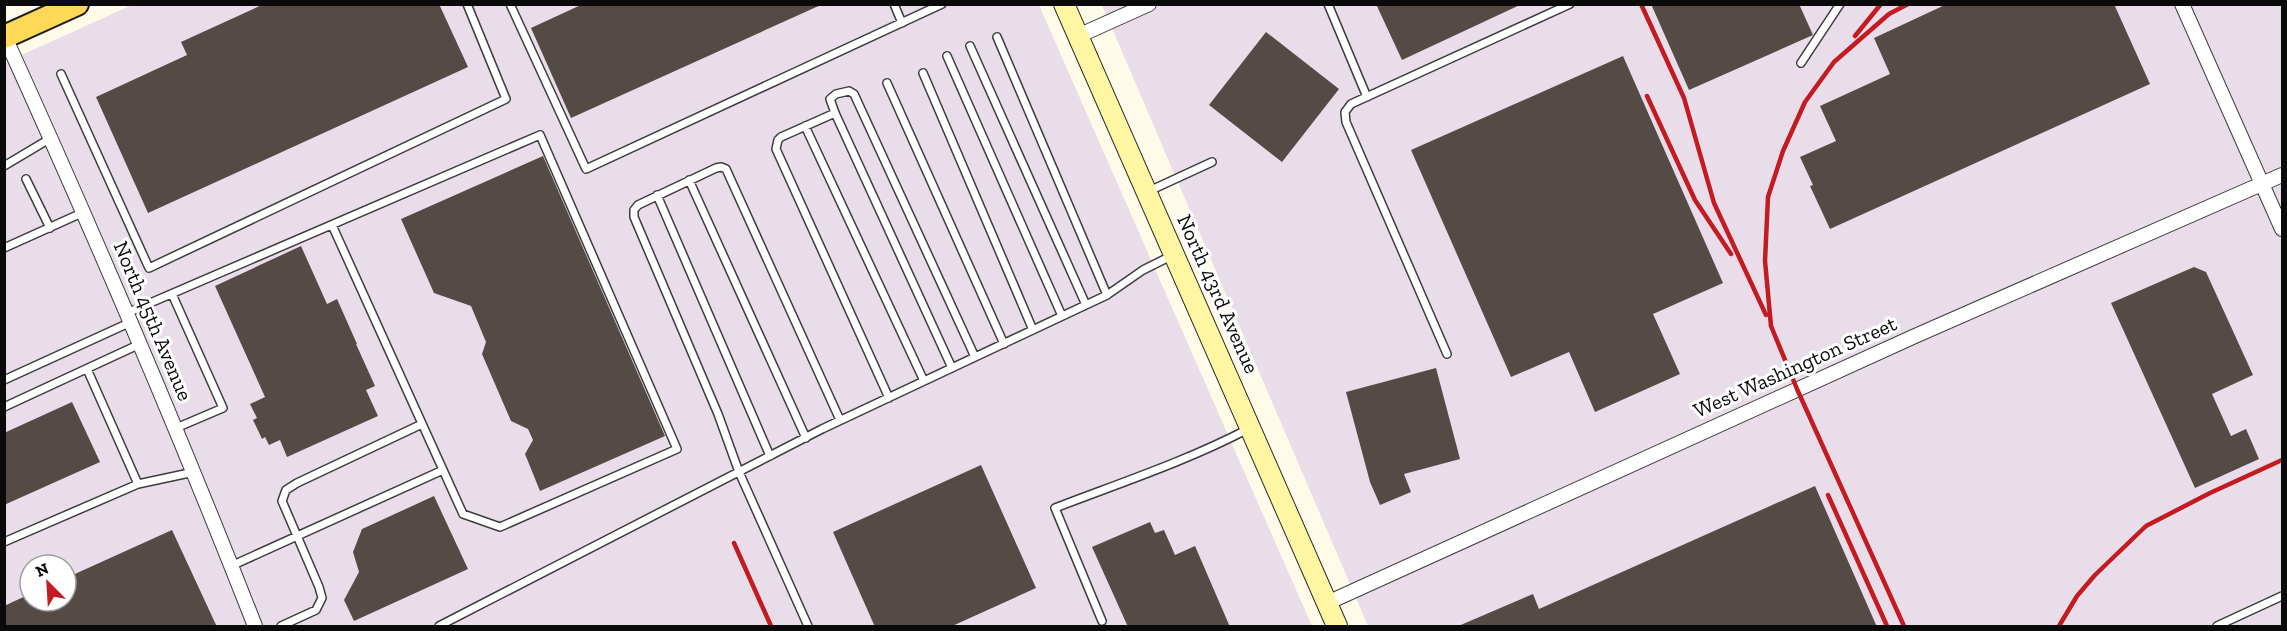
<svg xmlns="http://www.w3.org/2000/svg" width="2287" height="631" font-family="'Zilla Slab',serif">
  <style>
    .industrial { fill: #e9ddea; fill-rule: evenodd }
    .building { fill: #544b46 }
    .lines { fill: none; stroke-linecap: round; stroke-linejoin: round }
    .service-casing { stroke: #3d3d3d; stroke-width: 10 }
    .minor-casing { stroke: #3d3d3d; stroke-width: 16 }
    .secondary-casing { stroke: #2c2c2c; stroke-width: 22 }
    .primary-casing { stroke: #1b1b1b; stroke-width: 26 }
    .service { stroke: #fff; stroke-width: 7 }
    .minor { stroke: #fff; stroke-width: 14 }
    .secondary { stroke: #fff6a3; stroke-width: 20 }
    .primary { stroke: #ffd858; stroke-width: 22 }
    .rail { stroke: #c21b21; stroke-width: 4.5 }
    .labels { text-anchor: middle; stroke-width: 6; stroke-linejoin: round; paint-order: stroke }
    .street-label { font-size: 21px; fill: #0a0a0a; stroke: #fff }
  </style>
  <rect width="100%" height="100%" fill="#fffbe8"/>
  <path class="industrial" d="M132,5H1039L1312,626H5L4,63ZM30,565H66V601H30Z
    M1102,5H2282V626H1368Z"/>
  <path class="building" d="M264,4H439L468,67L148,213L96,97L187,55L181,42Z
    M583,4H823L571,118L531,28Z
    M1376,4H1522L1402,60Z
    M1651,4H1799L1813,35L1689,90Z
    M1947,4H2114L2150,84L1830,229L1810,186L1813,185L1800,157L1836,141L1820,106L1890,74L1874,38Z
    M1266,32L1339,89L1282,162L1209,105Z
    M1623,56L1723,283L1653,314L1680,374L1595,412L1569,352L1511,377L1411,150Z
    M543,156L665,436L540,491L525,454L533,440L528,429L511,421L482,354L486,342L471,306L434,293L401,219Z
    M301,246L327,304L337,299L357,344H356L375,386L366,390L378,416L287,457L280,440L269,445L265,437L262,439L253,420L257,418L250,404L265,397L215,286Z
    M2194,267L2206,272L2253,375L2212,394L2231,436L2246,429L2259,459L2195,488L2111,303Z
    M1436,368L1460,459L1404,474L1411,492L1380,505L1370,482L1346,392Z
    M72,402L100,462L4,505V433Z
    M981,465L1036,588L950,627H875L833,532Z
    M1815,486L1877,627H1456L1533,594L1539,609Z
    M434,496L468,569L354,621L344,600L359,572L353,552L362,529Z
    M1150,522L1155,533L1164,530L1175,555L1195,546L1230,627H1128L1092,547Z
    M172,530L217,627H4V606L30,594V601H66V578Z"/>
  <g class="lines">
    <g class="service-casing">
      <path id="service" d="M510,4L586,169L942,4
        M894,4L902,23
        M1328,4L1367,97
        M997,37L1107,295
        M970,46L1086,305
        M947,56L1062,316
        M1801,63L1840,4
        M923,73L1033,330
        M61,74L149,268L506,99L467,4
        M887,83L1004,344
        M835,113L952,368
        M805,126L924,381
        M4,166L51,138
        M26,179L50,228
        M689,180L806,438
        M1149,191L1212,162
        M657,195L770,456
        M4,248L84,212
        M172,294L223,408L176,428
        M127,313L540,135L677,449L500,527L463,514L332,225
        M1447,354L1346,122L1345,112L1351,104L1570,4
        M87,369L138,484
        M4,380L131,322
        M889,398L776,149L778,140L781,137L835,113L830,99L836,94L849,91L854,94L975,357
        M4,407L140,344
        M4,542L138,484L194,472
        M231,566L443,470
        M1102,621L1055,508C1120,483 1187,461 1248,429
        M281,626L316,610L322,598L319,587L282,501L286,490L297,483L422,424
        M439,626L822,429L1107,295L1143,270L1173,255
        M808,626L739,472L718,414L634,217V210L638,205L716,168L721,167L726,169L840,420
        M2217,626L2282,596"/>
    </g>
    <g class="minor-casing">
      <path id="minor" d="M2182,4L2282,229
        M4,35C93,231 177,427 255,626
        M1078,36L1149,4
        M1327,603L1915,336L2282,175"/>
    </g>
    <g class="secondary-casing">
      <path id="secondary" d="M1064,4L1337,626"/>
    </g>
    <g class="primary-casing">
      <path id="primary" d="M4,37L77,4"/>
    </g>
    <use href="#service" class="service"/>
    <use href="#minor" class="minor"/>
    <use href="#secondary" class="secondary"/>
    <use href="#primary" class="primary"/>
    <path class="rail" d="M1641,4L1684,98L1714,203L1766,315
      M1855,36L1881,4
      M1647,96L1695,200L1731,254
      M1828,495L1887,626
      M734,543L771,626
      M1904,626L1797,389L1771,326L1765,261L1768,197L1783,151L1805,102L1834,62L1889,14L1908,4
      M2059,626L2077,596L2095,575L2146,526L2210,493L2282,460"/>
  </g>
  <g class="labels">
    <g class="street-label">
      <text transform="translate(1218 294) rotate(66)" y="7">North 43rd Avenue</text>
      <text transform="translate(153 321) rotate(67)" y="7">North 45th Avenue</text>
      <text transform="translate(1795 367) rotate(-24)" y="7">West Washington Street</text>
    </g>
  </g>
  <rect width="2287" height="631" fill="none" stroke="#0a0a0a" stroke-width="12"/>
  <g transform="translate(48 583) rotate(336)"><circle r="28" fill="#ffffff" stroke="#9d9d9d" stroke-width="1.5"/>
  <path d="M0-4.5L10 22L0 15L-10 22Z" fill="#c21b21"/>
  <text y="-9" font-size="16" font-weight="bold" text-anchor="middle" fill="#0a0a0a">N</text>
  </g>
</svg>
